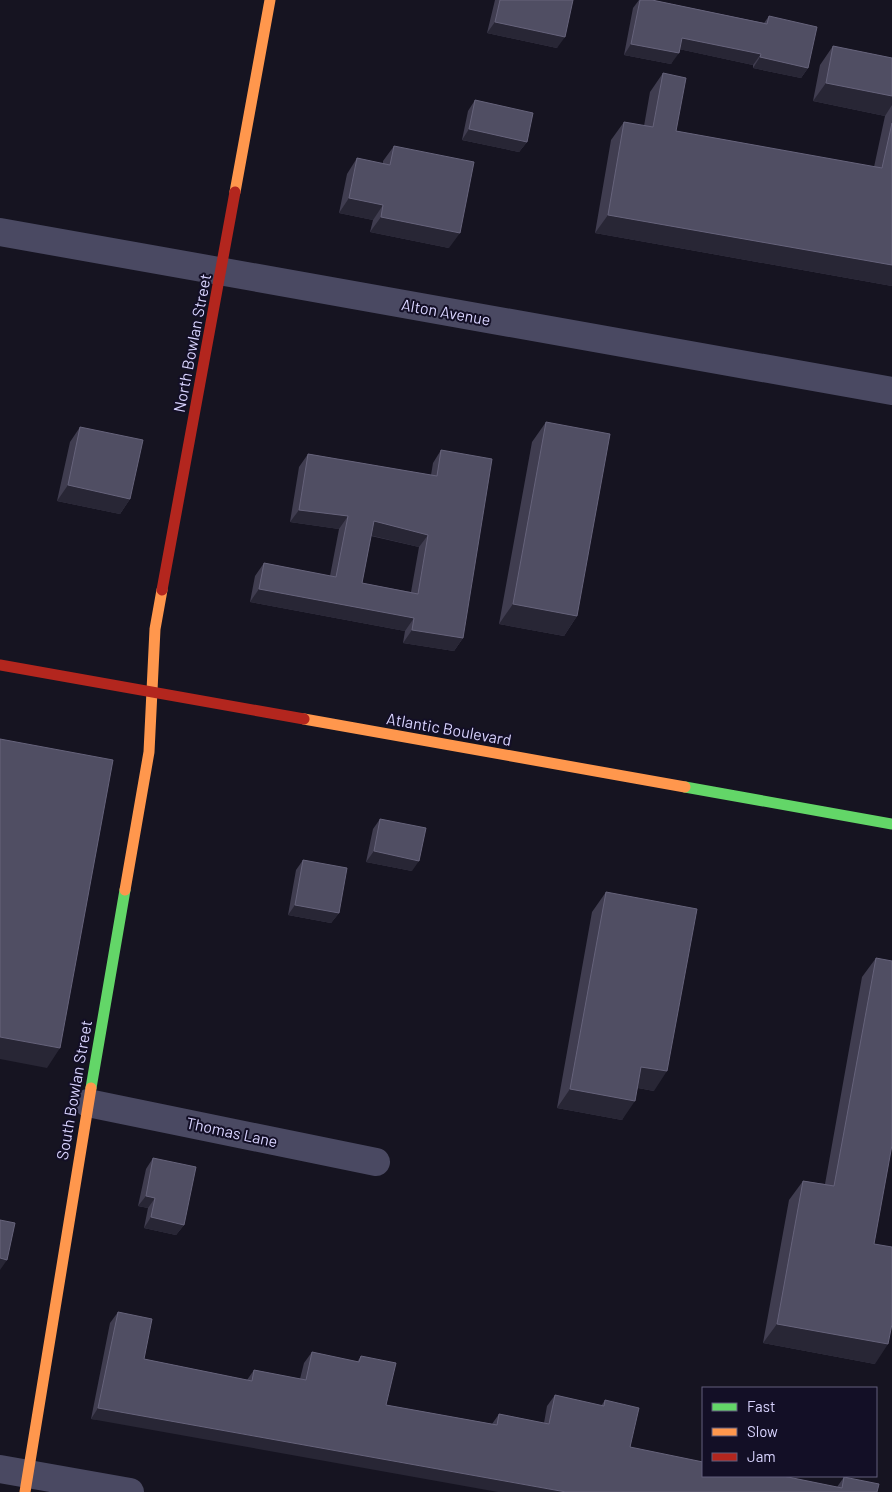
<svg xmlns="http://www.w3.org/2000/svg" width="892" height="1492" font-family="Barlow,sans-serif">
  <style>
    .lines { fill: none; stroke-linecap: round; stroke-linejoin: round }
    .street { stroke: #4a4962; stroke-width: 28 }
    .fast { stroke: #63d668; stroke-width: 11 }
    .slow { stroke: #ff974d; stroke-width: 11 }
    .jam { stroke: #b3261e; stroke-width: 11 }
    .wall { fill: #403d50; fill-rule: evenodd }
    .shaded-wall { fill: #282635 }
    .building { fill: #504e63; stroke: #66637b; fill-rule: evenodd }
    .labels { text-anchor: middle; stroke-width: 4; stroke-linejoin: round; paint-order: stroke }
    .street-label { font-size: 16px; fill: #d9d4ff; stroke: #130f26 }
  </style>
  <rect width="100%" height="100%" fill="#161421"/>
  <g class="lines">
    <path class="street" d="M0,232L892,391
      M88,1103L376,1162
      M0,1469L130,1492"/>
    <path class="fast" d="M685,787L892,824
      M91,1088L125,890"/>
    <path class="slow" d="M235,192L270,0
      M304,719L685,787
      M125,890L149,752L155,629L162,590
      M25,1492L91,1088"/>
    <path class="jam" d="M162,590L235,192
      M0,665L304,719"/>
  </g>
  <path class="wall" d="M495,0H573L557,48L487,33Z
    M639,0H652L764,23L769,16L808,68L801,78L753,68V65L679,49L671,64L624,55L633,8Z
    M833,46L892,58V286L595,233L611,140L624,122L644,126L650,92L663,73L676,131L874,167L885,116L813,101L820,65Z
    M475,100L527,142L519,152L462,140L468,111Z
    M394,146L449,248L370,232L373,220L339,213L347,174L357,158L383,164V161Z
    M546,422L577,616L564,636L499,624L532,442Z
    M80,427L130,499L120,514L57,501L70,442Z
    M441,450L463,638L454,651L403,643L405,631L250,602L255,576L264,563L330,576L339,529L290,522L299,467L308,454L431,475L433,463ZM371,536L419,547L411,592L362,583Z
    M380,819L412,871L366,862L373,829Z
    M303,860L339,913L331,923L288,915L296,870Z
    M606,892L654,1091L638,1088L622,1120L557,1108L592,912Z
    M876,958L874,1244L875,1364L763,1343L789,1200L803,1181L825,1184L862,977Z
    M153,1158L184,1225L176,1235L144,1228L148,1208L138,1206L146,1169Z
    M118,1312L144,1359L247,1380L254,1370L300,1379L304,1363L312,1352L357,1362L361,1356L386,1405L492,1424L499,1414L544,1423L547,1406L555,1395L601,1406L605,1400L630,1447L703,1476L837,1487L844,1477L877,1492L91,1419L110,1323Z"/>
  <path class="shaded-wall" d="M495,22L565,37L557,48L487,33Z
    M682,38L761,54L753,65L674,48Z
    M631,44L679,53L671,64L624,55Z
    M760,57L808,68L801,78L753,68Z
    M826,83L892,96V105L885,116L813,101Z
    M469,129L527,142L519,152L462,140Z
    M349,198L383,205L373,220L339,213Z
    M608,215L892,265V286L595,233Z
    M381,217L460,233L449,248L370,232Z
    M68,485L130,499L120,514L57,501Z
    M299,510L348,516L339,529L290,522Z
    M374,521L428,535L419,547L365,534Z
    M259,589L414,618L405,631L250,602Z
    M513,604L577,616L564,636L499,624Z
    M412,630L463,638L454,651L403,643Z
    M374,851L419,861L412,871L366,862Z
    M295,905L339,913L331,923L288,915Z
    M0,1037L60,1048L47,1068L0,1059Z
    M641,1067L667,1071L654,1091L628,1086Z
    M570,1089L635,1101L622,1120L557,1108Z
    M146,1196L155,1198L148,1208L138,1206Z
    M151,1217L184,1225L176,1235L144,1228Z
    M0,1258L7,1260L0,1270Z
    M777,1324L888,1344L875,1364L763,1343Z
    M98,1408L566,1492H498L91,1419Z"/>
  <path class="building" d="M500,0H573L565,37L495,22Z
    M640,0H652L767,24L769,16L817,27L808,68L760,57L761,54L682,38L679,53L631,44Z
    M833,46L892,58V96L826,83Z
    M663,73L686,78L676,131L882,168L892,123V265L608,215L624,122L653,127Z
    M475,100L533,113L527,142L469,129Z
    M394,146L474,162L460,233L381,217L383,205L349,198L357,158L390,165Z
    M546,422L610,434L577,616L513,604Z
    M80,427L143,440L130,499L68,485Z
    M441,450L492,459L463,638L412,630L414,618L259,589L264,563L336,577L348,516L299,510L308,454L437,476ZM374,521L428,535L418,594L362,583Z
    M0,739L113,760L60,1048L0,1037Z
    M380,819L426,828L419,861L374,851Z
    M303,860L347,868L339,913L295,905Z
    M606,892L697,909L667,1071L641,1067L635,1101L570,1089Z
    M876,958L892,961V1145L874,1244L892,1247V1324L888,1344L777,1324L803,1181L834,1186Z
    M153,1158L196,1167L184,1225L151,1217L155,1198L146,1196Z
    M0,1220L15,1223L7,1260L0,1258Z
    M118,1312L152,1319L144,1359L252,1381L254,1370L306,1380L312,1352L359,1362L361,1356L396,1363L386,1405L497,1425L499,1414L549,1424L555,1395L604,1406L605,1400L639,1408L630,1447L703,1462V1476H783L842,1488L844,1477L879,1484L877,1492H566L98,1408Z"/>
  <g class="labels">
    <g class="street-label">
      <text transform="translate(446 312) rotate(10)" y="6">Alton Avenue</text>
      <text transform="translate(192 343) rotate(-79)" y="6">North Bowlan Street</text>
      <text transform="translate(449 729) rotate(10)" y="6">Atlantic Boulevard</text>
      <text transform="translate(74 1090) rotate(-80)" y="6">South Bowlan Street</text>
      <text transform="translate(232 1132) rotate(12)" y="6">Thomas Lane</text>
    </g>
  </g>
  <rect x="702" y="1387" width="175" height="90" fill="#130f26" stroke="#625e7d"/>
  <rect x="712" y="1403" width="25" height="8" fill="#63d668" stroke="#625e7d"/>
  <text x="747" y="1412" font-size="15" fill="#d9d4ff">Fast</text>
  <rect x="712" y="1428" width="25" height="8" fill="#ff974d" stroke="#625e7d"/>
  <text x="747" y="1437" font-size="15" fill="#d9d4ff">Slow</text>
  <rect x="712" y="1453" width="25" height="8" fill="#b3261e" stroke="#625e7d"/>
  <text x="747" y="1462" font-size="15" fill="#d9d4ff">Jam</text>
</svg>
